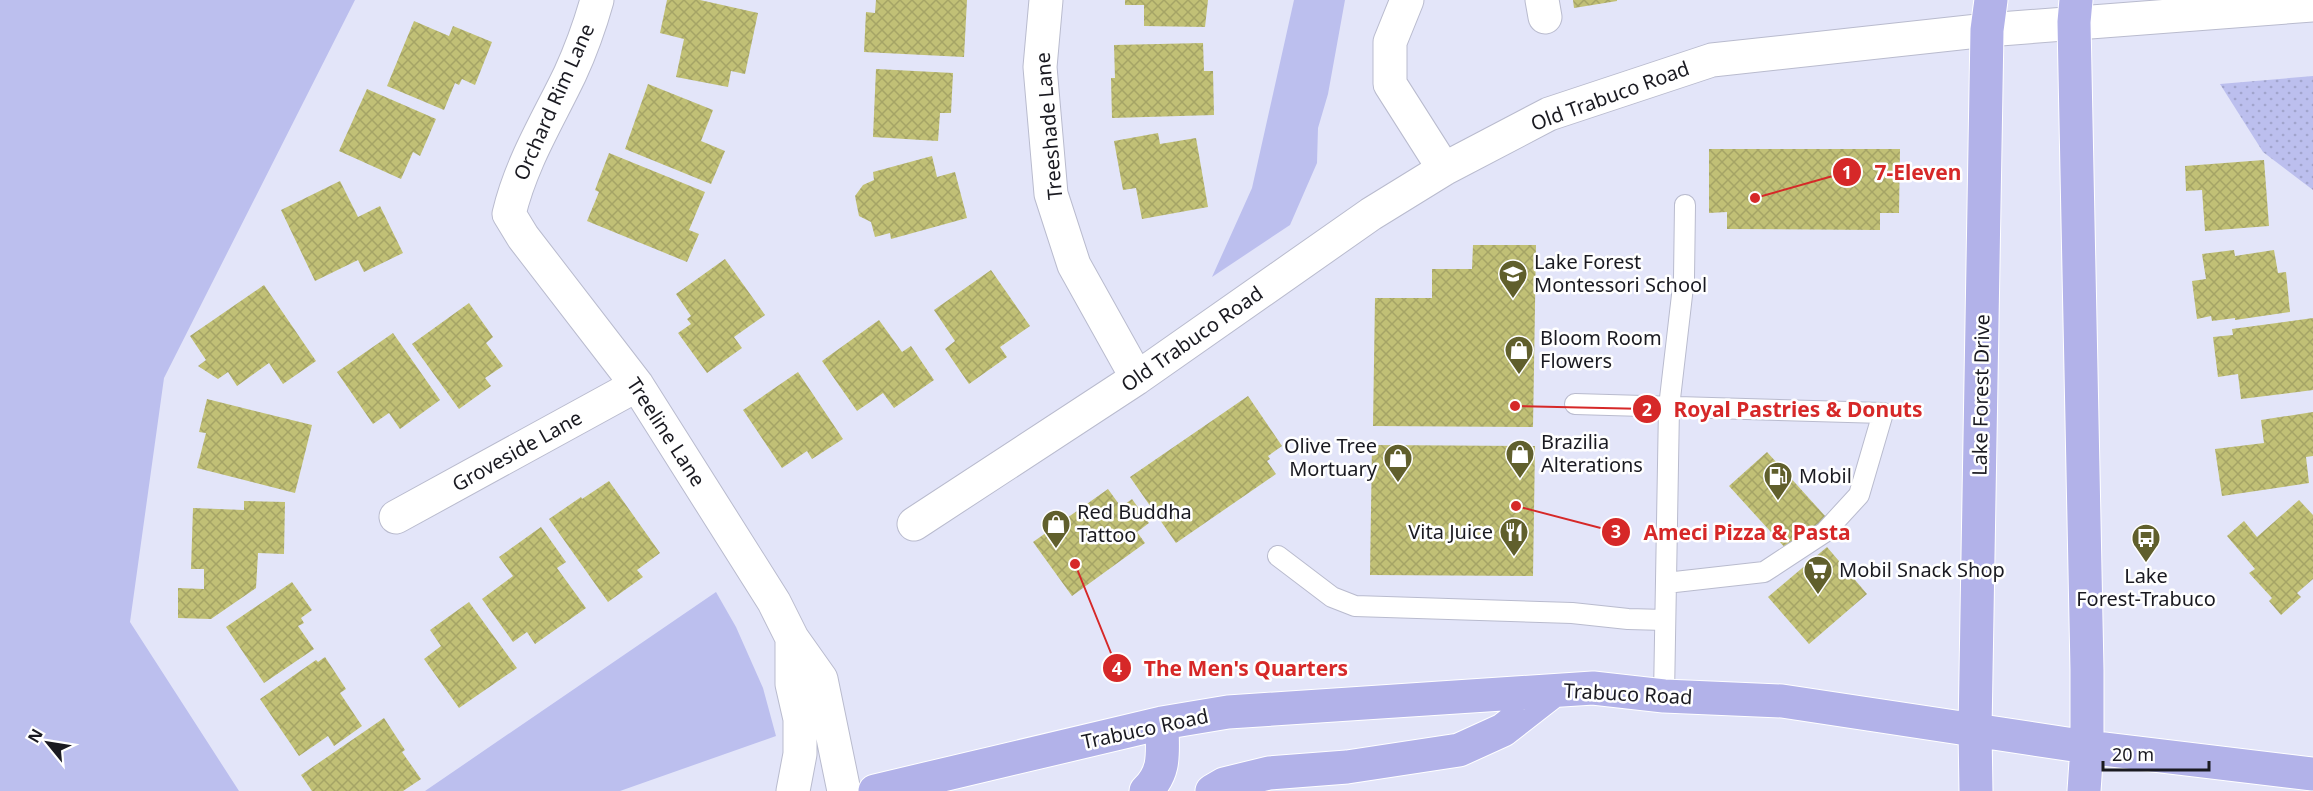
<svg xmlns="http://www.w3.org/2000/svg" width="2313" height="791" font-family="'Noto Sans',sans-serif">
  <style>
    .grass { fill: #bcbfee }
    .park { fill: url(#park-dots) }
    .building { fill: url(#building-cross-hatch) }
    .lines { fill: none; stroke-linecap: round; stroke-linejoin: round }
    .lane-casing { stroke: #b9bbce; stroke-width: 22 }
    .street-casing { stroke: #b9bbce; stroke-width: 35 }
    .primary-casing { stroke: #fff; stroke-width: 35 }
    .lane { stroke: #fff; stroke-width: 20 }
    .street { stroke: #fff; stroke-width: 33 }
    .primary { stroke: #b2b2e9; stroke-width: 33 }
    .labels { text-anchor: middle; stroke-width: 5; stroke-linejoin: round; paint-order: stroke }
    .street-label { font-size: 20px; fill: #1a1a21; stroke: #fff }
    .poi-label { font-size: 20px; fill: #1a1a21; stroke: #fff; text-anchor: start }
    .leader { fill: none; stroke: #d62828; stroke-width: 2 }
    .callout-dot { fill: #d62828; stroke: #fff; stroke-width: 2 }
    .mark-label { font-size: 18px; text-anchor: middle; font-weight: bold; fill: #fff }
    .callout-label { font-size: 21px; text-anchor: middle; font-weight: bold; fill: #d62828; stroke: #fff; stroke-width: 5; stroke-linejoin: round; paint-order: stroke }
  </style>
  <defs>
    <pattern id="park-dots" width="8" height="8" patternUnits="userSpaceOnUse" patternTransform="scale(1.5)"><rect width="8" height="8" fill="#bcbfee"/><path d="M2 2h.1M6 6h.1" fill="none" stroke="#a1a4cc" stroke-width="1.8" stroke-linecap="round"/></pattern>
    <pattern id="building-cross-hatch" width="8" height="8" patternUnits="userSpaceOnUse" patternTransform="scale(1.5)"><rect width="8" height="8" fill="#c1c076"/><path d="M0 0l8 8M0 8l8-8" fill="none" stroke="#a5a466"/></pattern>
  </defs>
  <rect width="100%" height="100%" fill="#e3e5f9"/>
  <path class="grass" d="M0,0H355L164,378L130,622L239,791H0Z
    M1294,0H1345L1328,94L1318,128L1317,163L1290,225L1212,277L1252,188Z
    M716,592L736,627L763,688L776,736L620,791H425Z"/>
  <path class="park" d="M2313,76V190L2263,152L2220,84Z"/>
  <path class="building" d="M667,0H700L758,13L745,74L731,71L728,87L676,77L684,39L660,33Z
    M876,0H967L964,57L864,52L866,12L875,13Z
    M1125,0H1208L1205,27L1144,26V5H1125Z
    M1573,0H1617V1L1574,8Z
    M414,21L449,36L453,26L492,42L475,85L462,79L459,85L455,83L444,110L387,86Z
    M1203,43L1204,71H1213L1214,115L1112,118L1111,78H1115L1114,45Z
    M876,69L953,73L951,113H940L938,141L873,137Z
    M648,84L713,110L701,141L725,151L711,184L625,149Z
    M367,89L436,119L420,156L413,152L401,179L339,151Z
    M1158,133L1160,144L1196,138L1208,207L1142,219L1136,188L1123,190L1114,141Z
    M1709,149H1900L1899,213H1880V230L1727,229V212L1709,213Z
    M609,153L705,192L689,230L699,234L687,262L587,221L599,192L595,190Z
    M932,156L937,177L955,172L967,218L891,239L890,233L875,237L871,222L859,216L855,196L863,185L874,180L873,172Z
    M2264,160L2269,226L2205,231L2202,190L2186,191L2185,166Z
    M340,181L358,217L380,206L403,253L364,272L358,260L315,281L281,210Z
    M1473,245H1536L1533,427L1373,426L1375,298H1432V269H1472Z
    M2234,250L2235,256L2274,250L2278,273L2286,272L2290,312L2235,320V318L2212,321L2211,316L2197,319L2192,281L2206,279L2202,254Z
    M725,259L765,315L734,337L742,348L707,373L678,333L691,324L687,319L691,316L676,294Z
    M991,270L1030,326L1000,347L1007,357L969,384L945,349L955,341L934,310Z
    M264,285L316,361L283,384L269,363L237,386L228,372L218,379L198,366L206,360L190,336Z
    M469,303L493,337L486,343L503,366L485,378L491,386L459,409L412,344Z
    M2313,318V390L2241,399L2238,374L2218,377L2213,337L2233,335L2232,329Z
    M879,320L902,352L911,346L934,380L894,408L883,393L857,411L822,361Z
    M393,333L440,400L400,429L389,413L373,424L337,372Z
    M798,372L843,439L812,459L807,451L782,468L743,410Z
    M1248,396L1282,446L1268,456L1270,459L1267,461L1276,474L1176,543L1130,477Z
    M207,399L312,425L295,493L197,468L206,433L199,432Z
    M2313,412V456L2306,457L2309,483L2222,496L2215,449L2264,443L2261,420Z
    M1372,445L1535,446L1533,576L1370,575Z
    M1767,452L1826,517L1789,552L1729,486Z
    M609,481L660,553L637,570L643,577L608,602L549,519L581,497L582,499Z
    M1108,489L1121,507L1132,499L1149,523L1137,532L1145,543L1072,596L1033,542Z
    M2299,500L2313,515V579L2297,593L2301,597L2281,615L2269,601L2272,598L2249,573L2255,569L2227,536L2244,521L2257,537Z
    M244,501L285,502L284,554L258,553L256,588L211,619L178,618V588L204,589V569H191L193,508L244,510Z
    M541,527L566,562L557,568L586,608L535,644L527,632L513,642L482,599L513,576L499,557Z
    M1827,547L1867,594L1809,644L1768,597Z
    M292,582L312,610L301,618L304,623L298,626L314,649L264,683L226,627Z
    M469,602L517,668L459,708L424,659L441,646L430,630Z
    M325,657L346,689L340,693L362,726L334,746L328,736L299,756L260,699L316,660L318,662Z
    M384,718L405,750L402,752L421,779L403,791H312L301,775Z"/>
  <g class="lines">
    <g class="lane-casing">
      <path id="lane" d="M1575,404L1883,413L1859,495L1825,532L1764,572L1666,583
        M1278,556L1332,597L1355,606L1572,613L1628,619L1665,620
        M1664,696L1669,407L1684,278L1685,205"/>
    </g>
    <g class="street-casing">
      <path id="street" d="M597,0C590,25 581,50 570,74C548,120 521,163 509,214L523,237L637,385L774,602L792,638L821,679L844,791
        M1046,0L1040,67L1051,194L1074,265L1137,378
        M1407,0L1390,42V84L1444,169
        M1542,0L1545,17
        M396,517L637,385
        M914,524L1137,378L1371,214L1444,169L1549,114L1712,60L1987,30L2313,5
        M792,638V684L800,719V754L793,791"/>
    </g>
    <g class="primary-casing">
      <path id="primary" d="M2076,0L2074,22L2087,670V747L2084,791
        M875,791L1162,723L1228,712L1593,688L1664,696L1782,701L2087,747L2313,774
        M1146,791C1167,771 1162,751 1162,723
        M1212,791L1224,784L1269,773L1347,767L1459,750L1503,730L1553,691
        M1976,791L1975,731L1987,30L1991,0"/>
    </g>
    <use href="#lane" class="lane"/>
    <use href="#street" class="street"/>
    <use href="#primary" class="primary"/>
  </g>
  <defs>
    <g id="school-pin" transform="scale(1.5)"><path d="M0 17L-7.5 6A9.5 9.5 0 1 1 7.5 6Z" fill="#605f2c" stroke="#fff"/><path d="M0-5L7-2L0 1L-7-2ZM-4 1L0 2.5L4 1V4Q0 6-4 4Z" fill="#fff"/></g>
    <g id="shop-pin" transform="scale(1.5)"><path d="M0 17L-7.5 6A9.5 9.5 0 1 1 7.5 6Z" fill="#605f2c" stroke="#fff"/><path d="M-5-2.5h2.3a2.7 3.5 0 0 1 5.4 0H5L5.5 6h-11ZM-1.5-2.5h3a1.5 2.3 0 0 0-3 0Z" fill="#fff"/></g>
    <g id="fuel-pin" transform="scale(1.5)"><path d="M0 17L-7.5 6A9.5 9.5 0 1 1 7.5 6Z" fill="#605f2c" stroke="#fff"/><path d="M-5.5-6h7V0h2V4h1.3V-2.5L3-4.5l.8-.8L6-3V5H2.5V1h-1V6h-7ZM-4.2-4.7v3.2H.2V-4.7Z" fill="#fff"/></g>
    <g id="restaurant-pin" transform="scale(1.5)"><path d="M0 17L-7.5 6A9.5 9.5 0 1 1 7.5 6Z" fill="#605f2c" stroke="#fff"/><path d="M-5-6h1v4h1v-4h1v4h1v-4h1v5L-1.5 .5V6h-2V.5L-5-1ZM5-6V6H3V1.5H1.5Q1.5-4 5-6Z" fill="#fff"/></g>
    <g id="bus-pin" transform="scale(1.5)"><path d="M0 17L-7.5 6A9.5 9.5 0 1 1 7.5 6Z" fill="#605f2c" stroke="#fff"/><path d="M-5-6H5V4H4V6H2V4H-2V6H-4V4H-5ZM-3.5-4V0h7V-4ZM-3.5 1.2v1.5H-2V1.2ZM2 1.2v1.5H3.5V1.2Z" fill="#fff"/></g>
    <g id="supermarket-pin" transform="scale(1.5)"><path d="M0 17L-7.5 6A9.5 9.5 0 1 1 7.5 6Z" fill="#605f2c" stroke="#fff"/><path d="M-6-5.5h2.5l.6 2H6L4.5 2H-2.5L-4.4-4H-6ZM-1.5 3.2a1.3 1.3 0 1 0 .1 0ZM3 3.2a1.3 1.3 0 1 0 .1 0Z" fill="#fff"/></g>
  </defs>
  <g fill-rule="evenodd">
    <use href="#school-pin" x="1513" y="274"/>
    <use href="#shop-pin" x="1519" y="350"/>
    <use href="#shop-pin" x="1520" y="454"/>
    <use href="#shop-pin" x="1398" y="458"/>
    <use href="#fuel-pin" x="1778" y="476"/>
    <use href="#shop-pin" x="1056" y="524"/>
    <use href="#restaurant-pin" x="1514" y="532"/>
    <use href="#bus-pin" x="2146" y="538"/>
    <use href="#supermarket-pin" x="1818" y="570"/>
  </g>
  <g class="labels">
    <g class="street-label">
      <text transform="translate(1610 96) rotate(-20)" y="7">Old Trabuco Road</text>
      <text transform="translate(554 102) rotate(-66)" y="7">Orchard Rim Lane</text>
      <text transform="translate(1049 126) rotate(-95)" y="7">Treeshade Lane</text>
      <text transform="translate(1192 339) rotate(-35)" y="7">Old Trabuco Road</text>
      <text transform="translate(1981 395) rotate(-89)" y="7">Lake Forest Drive</text>
      <text transform="translate(666 432) rotate(57)" y="7">Treeline Lane</text>
      <text transform="translate(517 451) rotate(-29)" y="7">Groveside Lane</text>
      <text transform="translate(1628 694) rotate(3)" y="7">Trabuco Road</text>
      <text transform="translate(1145 729) rotate(-12)" y="7">Trabuco Road</text>
    </g>
    <g class="poi-label">
      <text x="1534" y="269">Lake Forest<tspan x="1534" dy="23">Montessori School</tspan></text>
      <text x="1540" y="345">Bloom Room<tspan x="1540" dy="23">Flowers</tspan></text>
      <text x="1541" y="449">Brazilia<tspan x="1541" dy="23">Alterations</tspan></text>
      <text x="1377" y="453" text-anchor="end">Olive Tree<tspan x="1377" dy="23">Mortuary</tspan></text>
      <text x="1799" y="483">Mobil</text>
      <text x="1077" y="519">Red Buddha<tspan x="1077" dy="23">Tattoo</tspan></text>
      <text x="1493" y="539" text-anchor="end">Vita Juice</text>
      <text x="1839" y="577">Mobil Snack Shop</text>
      <text x="2146" y="583" text-anchor="middle">Lake<tspan x="2146" dy="23">Forest-Trabuco</tspan></text>
    </g>
  </g>
  <path class="leader" d="M1755 198L1847 172M1515 406L1647 409M1516 506L1616 532M1075 564L1117 668"/>
  <g class="callout-dot">
    <circle cx="1755" cy="198" r="6"/>
    <circle cx="1515" cy="406" r="6"/>
    <circle cx="1516" cy="506" r="6"/>
    <circle cx="1075" cy="564" r="6"/>
    <circle cx="1847" cy="172" r="15"/>
    <circle cx="1647" cy="409" r="15"/>
    <circle cx="1616" cy="532" r="15"/>
    <circle cx="1117" cy="668" r="15"/>
  </g>
  <g class="mark-label">
    <text x="1847" y="179">1</text>
    <text x="1647" y="416">2</text>
    <text x="1616" y="538">3</text>
    <text x="1117" y="675">4</text>
  </g>
  <g class="callout-label">
    <text x="1918" y="180">7-Eleven</text>
    <text x="1798" y="417">Royal Pastries &amp; Donuts</text>
    <text x="1747" y="540">Ameci Pizza &amp; Pasta</text>
    <text x="1246" y="676">The Men's Quarters</text>
  </g>
  <g transform="translate(48 743) rotate(300)" stroke="#ffffff" stroke-width="4.5" paint-order="stroke">
  <path d="M0-4.5L10 22L0 15L-10 22Z" fill="#1a1a21"/>
  <text y="-9" font-size="16" font-weight="bold" text-anchor="middle" fill="#1a1a21">N</text>
  </g>
  <path d="M2103 761v9h106v-9" fill="none" stroke="#1a1a21" stroke-width="3"/>
  <text x="2112" y="761" font-size="18" fill="#1a1a21" stroke="#ffffff" stroke-width="4.5" paint-order="stroke">20 m</text>
</svg>
